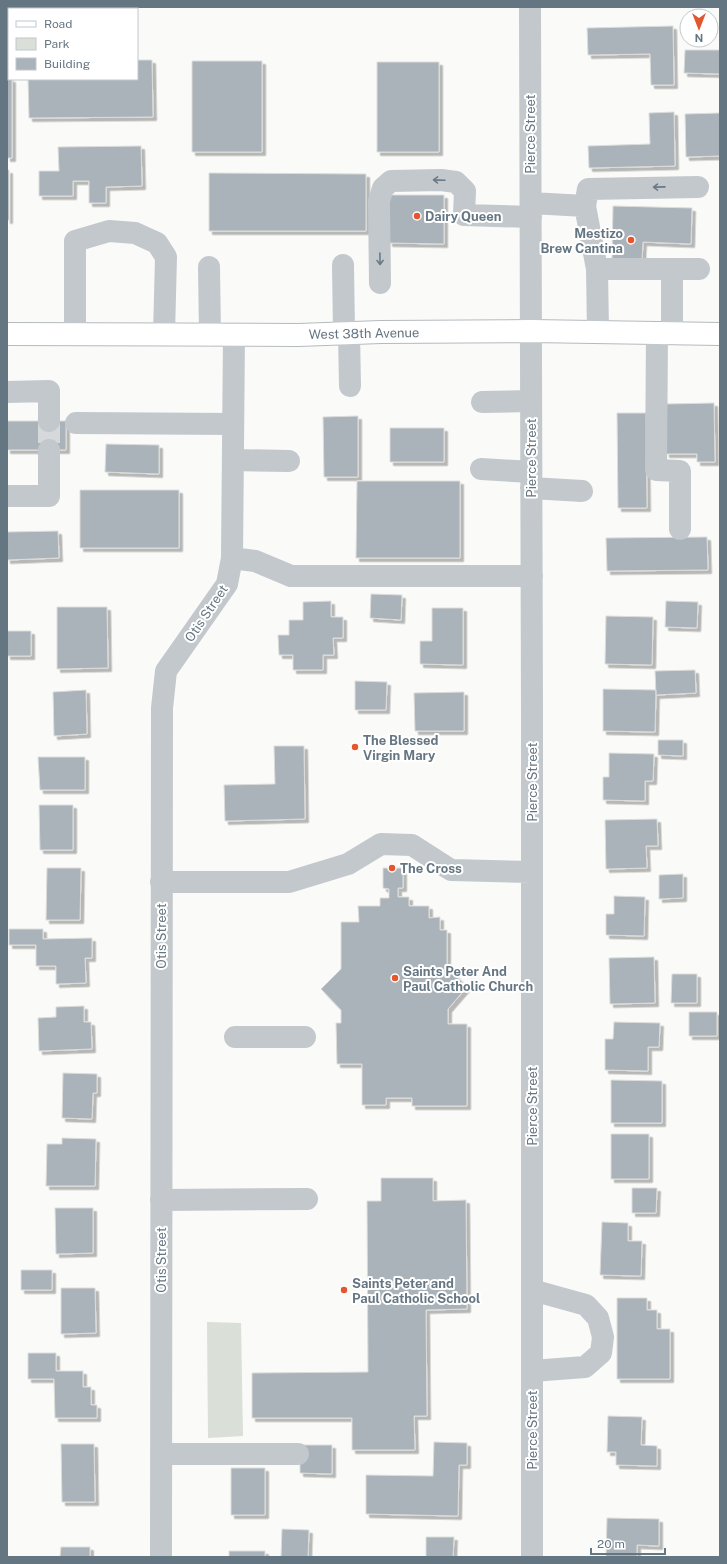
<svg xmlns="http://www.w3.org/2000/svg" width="727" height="1564" font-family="'Public Sans',sans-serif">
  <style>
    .green { fill: #dadfd7 }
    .building { fill: #aab3b9; stroke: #dcdcda; filter: url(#shadow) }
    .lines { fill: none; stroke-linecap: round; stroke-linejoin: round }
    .minor-tunnel { stroke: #d5d9db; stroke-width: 22; stroke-dasharray: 22 11; stroke-linecap: butt }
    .major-casing { stroke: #b5babe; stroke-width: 24 }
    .minor { stroke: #c3c8cc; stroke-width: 22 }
    .major { stroke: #fff; stroke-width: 22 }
    .oneway { stroke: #6a7a87 }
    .poi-dot { fill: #e4572e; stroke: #fff; stroke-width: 1.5 }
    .labels { text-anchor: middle; stroke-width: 4; stroke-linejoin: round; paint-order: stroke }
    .street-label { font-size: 13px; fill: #657683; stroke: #fff }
    .poi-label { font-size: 13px; font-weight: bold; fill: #657683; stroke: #fff; text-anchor: start }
  </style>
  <defs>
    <filter id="shadow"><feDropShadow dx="3.5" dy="3.5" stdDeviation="0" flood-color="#0004"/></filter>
  </defs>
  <rect width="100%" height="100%" fill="#fafaf8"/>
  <path class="green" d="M207,1322L241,1323L243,1436L208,1438Z"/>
  <path class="building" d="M673,26L674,85H651L650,54L588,55L587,28Z
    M685,50H720V74L684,73Z
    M7,57H9V79H12V158H7Z
    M137,60H152L153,117L29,118L28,79H137Z
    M192,61H262V152H192Z
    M377,62H439V152H377Z
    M674,112L675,166L589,168L588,146L650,144L649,113Z
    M720,113V156L686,157L685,114Z
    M141,146L142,186L106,187V203H89V181H73V196H39V171H59L58,147Z
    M7,170H9V220H7Z
    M209,173L366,174V231H209Z
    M389,195H444V244L389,243Z
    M613,206L692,208L691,244L643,242L642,260L612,259Z
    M714,403L715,462H697V454H666L665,404Z
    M617,413H646L647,508H618Z
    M358,416V477H324L323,417Z
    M7,421H66V450H7Z
    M390,428H444V462H390Z
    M106,444L159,445V474L105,472Z
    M357,481H460V558H356Z
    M80,490H179V548H80Z
    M58,531L59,558L7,560V532Z
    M707,537L708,570L607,571L606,538Z
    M371,594L402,595L401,620L370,618Z
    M331,601V617H343V638H333L334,655H323V670H293V655H279L278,635H289V620H303V602Z
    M666,601L698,602L697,628L665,627Z
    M57,607H107L108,668L57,669Z
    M432,608H463V665L420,664V641H432Z
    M606,616L653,617L652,665L605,664Z
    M7,631H31V656H7Z
    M695,670L696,693L656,695L655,671Z
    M355,681L387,682L386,710H355Z
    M603,689L656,690L655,732L603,731Z
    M86,690L87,734L54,736L53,692Z
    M464,692V731H415L414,693Z
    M658,740H683V756L658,755Z
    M274,746H304L305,819L225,821L224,785L275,784Z
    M609,753L654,754L653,781H645V801L603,800V777H609Z
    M38,757H85V790H40Z
    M39,805H73V850H40Z
    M657,819L658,846H646L647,868L606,869L605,820Z
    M47,868H81L80,920H46Z
    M383,868H403V888H398V897H409V906H429V918L440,917V930H447V966L467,987L448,1009V1024H467V1106H412V1098H386V1105H362V1064H337L336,1023H341V1010L321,989L341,969V922H359L358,906H380V898H389V889L383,888Z
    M683,874V898L659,899V875Z
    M614,896L645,897L644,936L606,935V914H614Z
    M9,929H43V939L92,938V958H85L86,983L56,984V966H36V945H9Z
    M654,957L655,1003L610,1004L609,958Z
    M672,974H697V1003H671Z
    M84,1006V1022H91L92,1049L39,1051L38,1018L56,1017V1007Z
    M689,1012H717V1036H689Z
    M614,1022L660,1023L659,1047H648V1071L605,1070V1039H613Z
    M63,1073L97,1074V1093H93L92,1119L62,1118Z
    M611,1080L662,1081V1123H611Z
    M611,1134H649V1179H611Z
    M62,1138L96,1139L95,1186H46L47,1144H62Z
    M381,1178H433V1201L466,1200L467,1309L426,1310L427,1416H414L415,1450H352V1418H252V1373L368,1372L367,1201H381Z
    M632,1188H657L656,1213H632Z
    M55,1208H93V1253L56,1254Z
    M602,1222L628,1223V1241H642L641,1276L600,1275Z
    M21,1270H52V1290H21Z
    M61,1288H95L96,1333L61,1334Z
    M617,1298H647V1310H657V1329H670V1379H617Z
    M28,1353H56V1371H83V1387H91V1405H97V1418H55L54,1379H28Z
    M608,1416L642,1417L641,1445L657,1446V1466L616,1465V1452H607Z
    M434,1442L467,1443V1465H459L458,1516L366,1514V1475L433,1476Z
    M61,1444H94L95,1502H62Z
    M300,1445H332V1474L300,1473Z
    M231,1468H265V1515H231Z
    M607,1518L659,1519V1546L637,1545V1557H606Z
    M282,1529L309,1530L308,1557H281Z
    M426,1537H454L453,1557H426Z
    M61,1547H90V1557H60Z
    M229,1551H265V1557H229Z"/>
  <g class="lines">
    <path class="minor-tunnel" d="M49,421V450"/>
    <g class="major-casing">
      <path id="major" d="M7,334L298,335L381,332L531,331L720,334"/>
    </g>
    <path class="minor" d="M530,7L532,713V1557
      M531,203L585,206L597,269L598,332
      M585,206L588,189L698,187
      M343,265L344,333
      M209,267L210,335
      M597,269H699
      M672,269V333
      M380,283L379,201L383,188L391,181L441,180L456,182L465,191L464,215L531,217
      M349,333L350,386
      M657,333L656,470L680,471V529
      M75,334V241L109,231L135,233L157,243L166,257L164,334
      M7,392L49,391V421
      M482,402L531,401
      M76,423L233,424
      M233,460L289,461
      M481,469L531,472
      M531,488L582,491
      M7,496H49V450
      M232,558L255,561L291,576H532
      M161,882H289L348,864L381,844L412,845L451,870L532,872
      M235,1037H305
      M161,1200L307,1199
      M532,1290L586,1305L598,1318L603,1337L601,1353L585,1367L532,1371
      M161,1454H298
      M161,1557L162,708L166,671L227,584L232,558L234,335"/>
    <use href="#major" class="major"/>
  </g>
  <defs><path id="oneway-shaft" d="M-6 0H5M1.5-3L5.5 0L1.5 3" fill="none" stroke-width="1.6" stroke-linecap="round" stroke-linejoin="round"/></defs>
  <g class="oneway">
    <use href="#oneway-shaft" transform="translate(439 180) rotate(-178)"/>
    <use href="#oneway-shaft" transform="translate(659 187) rotate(179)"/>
    <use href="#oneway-shaft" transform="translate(380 259) rotate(89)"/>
  </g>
  <g class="poi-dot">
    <circle cx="417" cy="216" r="4"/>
    <circle cx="631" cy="240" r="4"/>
    <circle cx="355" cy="747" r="4"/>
    <circle cx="392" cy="868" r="4"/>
    <circle cx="395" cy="978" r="4"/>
    <circle cx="344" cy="1290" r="4"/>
  </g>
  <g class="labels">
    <g class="street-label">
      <text transform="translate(530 134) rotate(-90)" y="5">Pierce Street</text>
      <text transform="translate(364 333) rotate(-1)" y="5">West 38th Avenue</text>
      <text transform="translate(531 458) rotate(-90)" y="5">Pierce Street</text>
      <text transform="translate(206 613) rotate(-56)" y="5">Otis Street</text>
      <text transform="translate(532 782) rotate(-90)" y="5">Pierce Street</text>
      <text transform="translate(161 936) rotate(-90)" y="5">Otis Street</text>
      <text transform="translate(532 1106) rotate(-90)" y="5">Pierce Street</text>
      <text transform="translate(161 1260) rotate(-90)" y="5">Otis Street</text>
      <text transform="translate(532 1430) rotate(-90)" y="5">Pierce Street</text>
    </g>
    <g class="poi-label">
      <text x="425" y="221">Dairy Queen</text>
      <text x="623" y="238" text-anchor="end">Mestizo<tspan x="623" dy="15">Brew Cantina</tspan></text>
      <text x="363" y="745">The Blessed<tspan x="363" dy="15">Virgin Mary</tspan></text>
      <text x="400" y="873">The Cross</text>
      <text x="403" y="976">Saints Peter And<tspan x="403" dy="15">Paul Catholic Church</tspan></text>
      <text x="352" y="1288">Saints Peter and<tspan x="352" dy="15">Paul Catholic School</tspan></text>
    </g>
  </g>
  <rect width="727" height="1564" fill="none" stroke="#657683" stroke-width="16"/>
  <rect x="8" y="8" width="130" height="72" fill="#ffffff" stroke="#c1c8cd"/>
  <rect x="16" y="21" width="20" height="6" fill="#ffffff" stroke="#c1c8cd"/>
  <text x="44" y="28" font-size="12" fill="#657683">Road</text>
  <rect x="16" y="38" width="20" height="12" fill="#dadfd7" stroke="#c1c8cd"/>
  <text x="44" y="48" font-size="12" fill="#657683">Park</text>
  <rect x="16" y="58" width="20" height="12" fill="#aab3b9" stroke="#c1c8cd"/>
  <text x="44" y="68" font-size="12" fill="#657683">Building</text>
  <g transform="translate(699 28) rotate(180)"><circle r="19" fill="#ffffff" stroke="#c1c8cd"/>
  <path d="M0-3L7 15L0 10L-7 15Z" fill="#e4572e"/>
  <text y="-6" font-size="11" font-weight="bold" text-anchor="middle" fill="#657683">N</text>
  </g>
  <path d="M591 1548v6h74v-6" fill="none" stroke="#657683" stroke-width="2"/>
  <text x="597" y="1548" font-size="12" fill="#657683" stroke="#ffffff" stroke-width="3" paint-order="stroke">20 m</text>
</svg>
